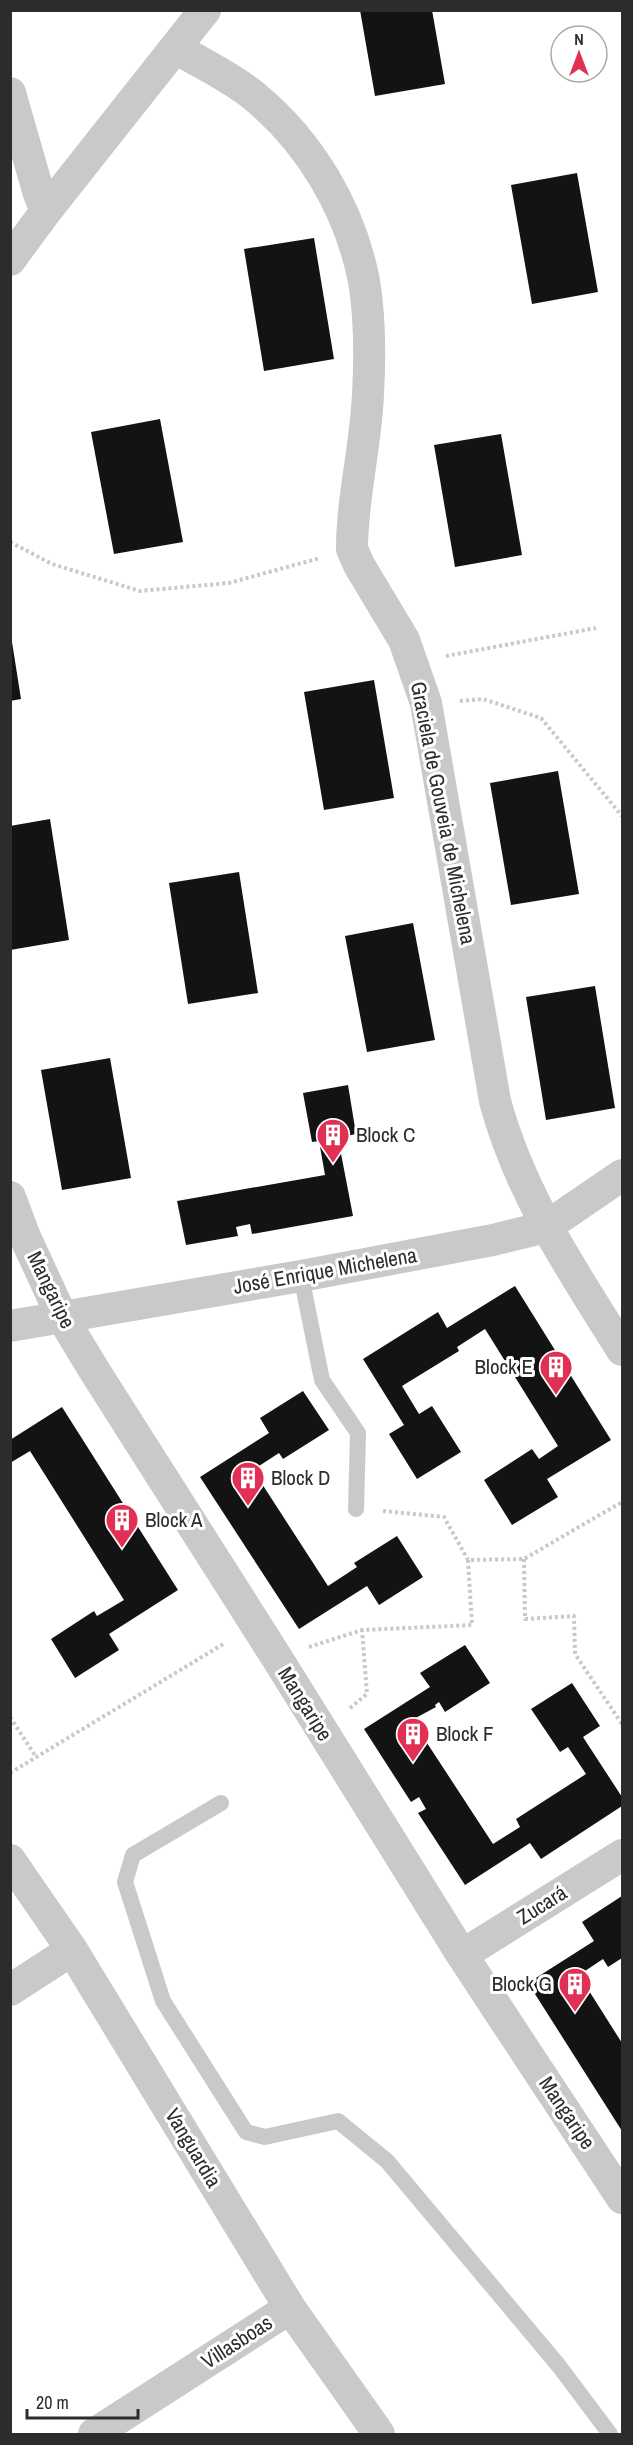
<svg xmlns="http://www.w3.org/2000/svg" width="633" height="2445" font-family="'Archivo Narrow',sans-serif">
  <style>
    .building { fill: #131313 }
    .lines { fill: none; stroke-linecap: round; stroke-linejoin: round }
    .path { stroke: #c9c9c9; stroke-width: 4; stroke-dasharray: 3 3; stroke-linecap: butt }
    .lane { stroke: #c9c9c9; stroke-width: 16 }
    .street { stroke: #c9c9c9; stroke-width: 32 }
    .labels { text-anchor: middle; stroke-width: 6; stroke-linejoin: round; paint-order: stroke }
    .street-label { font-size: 21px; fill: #2c2c2c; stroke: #fff }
    .poi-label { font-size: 21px; fill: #2c2c2c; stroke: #fff; text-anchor: start }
  </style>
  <rect width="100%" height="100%" fill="#fff"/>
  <path class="building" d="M360,10H432L445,84L375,96Z
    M577,173L598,292L532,304L511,185Z
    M314,238L334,359L264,371L244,249Z
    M160,419L183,542L114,554L91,432Z
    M501,434L522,555L455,567L434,445Z
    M12,642L21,699L10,701V643Z
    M374,680L394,798L324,810L304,692Z
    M558,771L579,894L511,905L490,783Z
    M50,819L69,940L10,950V826Z
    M239,872L258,993L188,1004L169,883Z
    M413,923L435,1040L367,1052L345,936Z
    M595,986L615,1108L546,1120L526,997Z
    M110,1058L131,1178L62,1190L41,1070Z
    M348,1085L356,1134L338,1138L353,1216L252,1234L250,1224L236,1227L238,1236L186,1245L177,1201L325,1175L319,1141L312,1142L303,1093Z
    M515,1286L611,1440L547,1479L558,1497L512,1525L484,1480L532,1449L539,1459L558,1446L485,1329L457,1347L459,1351L402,1386L419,1414L432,1406L461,1452L417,1479L389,1434L404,1425L363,1359L438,1312L447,1328Z
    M303,1391L329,1430L283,1459L279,1453L253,1470L328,1586L357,1567L354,1563L397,1536L423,1577L379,1605L367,1586L299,1629L200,1477L269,1433L260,1418Z
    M62,1407L178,1590L109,1634L119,1650L75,1678L51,1639L94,1611L97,1616L124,1600L30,1451L10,1463V1440Z
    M465,1645L490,1683L445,1712L439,1702L435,1705L436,1707L412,1720L493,1844L520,1827L516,1819L586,1774L568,1747L560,1752L531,1709L572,1683L600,1726L583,1737L622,1797V1806L541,1859L530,1843L465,1885L418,1813L426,1809L419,1797L411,1802L364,1729L430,1687L420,1673Z
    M622,1896V1958L608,1967L603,1959L579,1975L622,2043V2131L528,1983L594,1941L582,1922Z"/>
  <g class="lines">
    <path class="path" d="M10,542L52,564L140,591L229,583L320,558
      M446,656L596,628
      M460,701L483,699L541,718L622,816
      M383,1511L444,1517L468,1560
      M524,1559L525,1619L574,1616L575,1654L622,1724
      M309,1647L362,1630L472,1625L468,1560L524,1559L622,1502
      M350,1708L367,1694L362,1630
      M10,1717L36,1757
      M10,1773L225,1643"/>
    <path class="lane" d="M301,1276L322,1380L358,1433L356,1509
      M221,1803L133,1855L125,1882L163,2001L246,2132L265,2137L338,2121L387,2161L559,2366L610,2434"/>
    <path class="street" d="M176,48C202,64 231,77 254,96C310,142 350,209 364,281C370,317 370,358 368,394C366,446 352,497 352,549L359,565L404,640L426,703L495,1101C520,1194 572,1270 622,1350
      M10,93L39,194L46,211
      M10,260L46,211L205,10
      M10,1197L25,1237L62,1317L94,1370L277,1658L462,1955L622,2198
      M10,1326L301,1276L493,1240L546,1227L622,1175
      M10,1860L72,1950L290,2308L379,2434
      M462,1955L622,1855
      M10,1990L72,1950
      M94,2434L290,2308"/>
  </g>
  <defs>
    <g id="building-pin" transform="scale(1.725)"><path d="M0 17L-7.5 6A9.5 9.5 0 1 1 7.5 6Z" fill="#e13054" stroke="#fff"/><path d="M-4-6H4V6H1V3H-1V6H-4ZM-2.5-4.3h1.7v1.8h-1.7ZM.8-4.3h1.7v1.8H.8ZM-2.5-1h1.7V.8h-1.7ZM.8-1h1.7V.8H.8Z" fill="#fff"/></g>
  </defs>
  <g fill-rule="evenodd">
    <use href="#building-pin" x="333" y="1135"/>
    <use href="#building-pin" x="556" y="1367"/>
    <use href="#building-pin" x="248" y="1478"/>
    <use href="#building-pin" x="122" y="1520"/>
    <use href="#building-pin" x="413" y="1734"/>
    <use href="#building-pin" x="575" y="1984"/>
  </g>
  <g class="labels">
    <g class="street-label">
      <text transform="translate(443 813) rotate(79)" y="7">Graciela de Gouveia de Michelena</text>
      <text transform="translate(325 1271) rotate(-10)" y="7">José Enrique Michelena</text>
      <text transform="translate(51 1290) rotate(64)" y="7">Mangaripe</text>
      <text transform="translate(305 1704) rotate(58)" y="7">Mangaripe</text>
      <text transform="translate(542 1905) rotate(-32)" y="7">Zucará</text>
      <text transform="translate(567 2113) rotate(56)" y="7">Mangaripe</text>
      <text transform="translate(193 2148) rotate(59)" y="7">Vanguardia</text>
      <text transform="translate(237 2342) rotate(-33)" y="7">Villasboas</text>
    </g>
    <g class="poi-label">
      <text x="356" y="1142">Block C</text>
      <text x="533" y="1374" text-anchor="end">Block E</text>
      <text x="271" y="1485">Block D</text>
      <text x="145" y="1527">Block A</text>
      <text x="436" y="1741">Block F</text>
      <text x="552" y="1991" text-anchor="end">Block G</text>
    </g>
  </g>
  <rect width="633" height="2445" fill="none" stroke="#2c2c2c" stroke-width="24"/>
  <g transform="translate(579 54)"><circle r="28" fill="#ffffff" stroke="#ababab" stroke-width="1.5"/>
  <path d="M0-4.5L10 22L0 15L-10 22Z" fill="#e13054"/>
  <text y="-9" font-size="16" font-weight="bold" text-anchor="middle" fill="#2c2c2c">N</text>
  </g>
  <path d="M27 2409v9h111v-9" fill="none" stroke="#2c2c2c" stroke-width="3"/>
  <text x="36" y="2409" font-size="18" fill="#2c2c2c" stroke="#ffffff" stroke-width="4.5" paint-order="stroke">20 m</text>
</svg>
